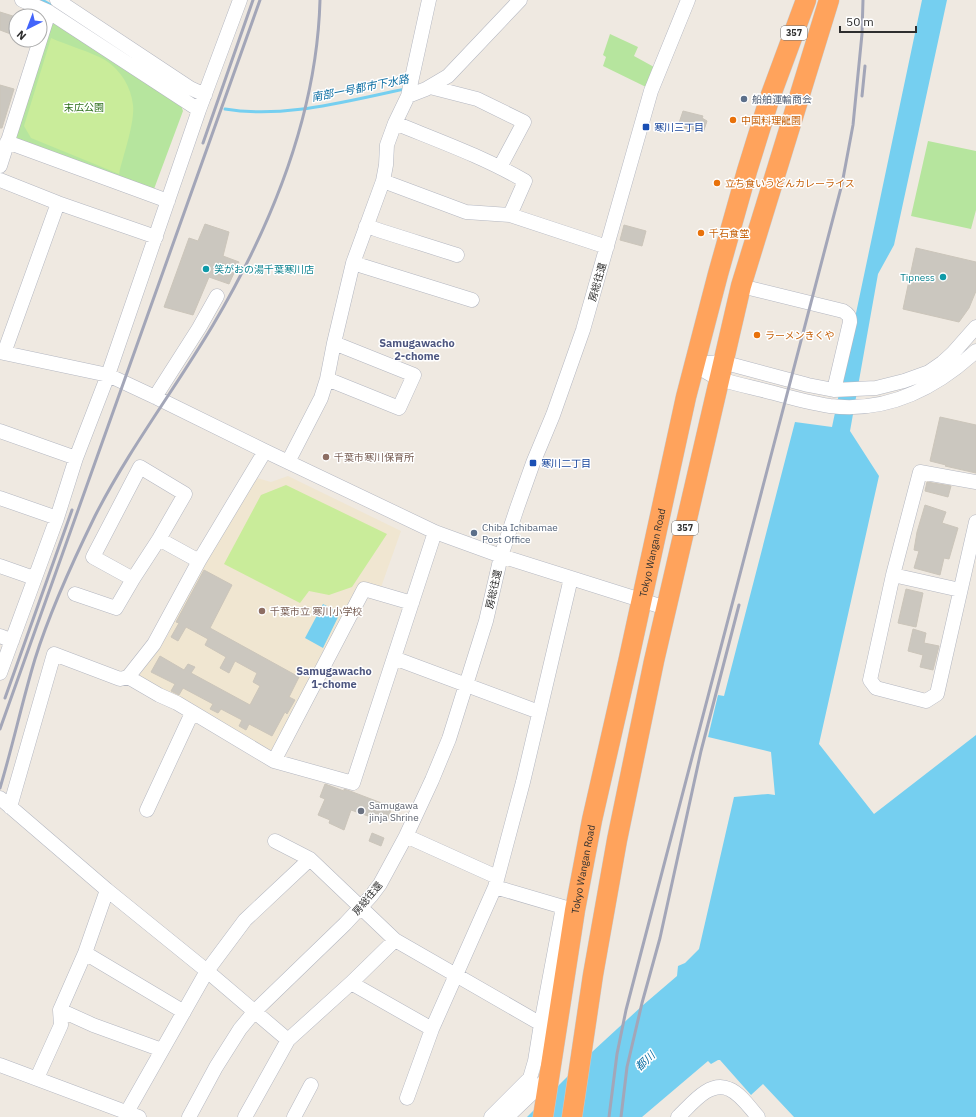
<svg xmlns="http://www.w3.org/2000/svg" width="976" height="1117" font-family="'IBM Plex Sans','Noto Sans JP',sans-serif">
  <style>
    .education { fill: #f0e6d1 }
    .green { fill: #b6e59e }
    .pitch { fill: #c9ec9a }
    .water { fill: #75cff0 }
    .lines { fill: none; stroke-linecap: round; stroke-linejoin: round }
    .stream { stroke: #75cff0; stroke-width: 3 }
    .building { fill: #cbc7bf; stroke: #cbc5ba }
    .minor-casing { stroke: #b4b7c1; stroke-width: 15 }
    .highway-casing { stroke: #c9c9c9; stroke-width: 21 }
    .minor { stroke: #fff; stroke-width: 14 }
    .highway { stroke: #ffa35c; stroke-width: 20 }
    .rail { stroke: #a3a6b8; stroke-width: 3 }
    .service-dot { fill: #5c6f8a; stroke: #fff; stroke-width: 1.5 }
    .food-dot { fill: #e8710a; stroke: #fff; stroke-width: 1.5 }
    .transit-dot { fill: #1a4fb4; stroke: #fff; stroke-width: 1.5 }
    .culture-dot { fill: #0f9aa8; stroke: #fff; stroke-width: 1.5 }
    .education-dot { fill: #8d6e63; stroke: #fff; stroke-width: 1.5 }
    .worship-dot { fill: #6b7280; stroke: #fff; stroke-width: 1.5 }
    .labels { text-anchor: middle; stroke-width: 3; stroke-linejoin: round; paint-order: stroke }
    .shield { fill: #fff; stroke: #6d6d6d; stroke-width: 1 }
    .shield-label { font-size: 9px; font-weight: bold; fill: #2e2e2e }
    .service-label { font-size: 10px; fill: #4e5e75; stroke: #fff; text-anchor: start }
    .park-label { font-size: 10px; fill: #2c6e1b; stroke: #fff }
    .food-label { font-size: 10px; fill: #c56008; stroke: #fff; text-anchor: start }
    .transit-label { font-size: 10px; fill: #164399; stroke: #fff; text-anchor: start }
    .culture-label { font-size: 10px; fill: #0d838f; stroke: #fff; text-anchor: start }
    .street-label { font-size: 10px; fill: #2e2e2e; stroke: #fff }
    .education-label { font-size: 10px; fill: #785e54; stroke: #fff; text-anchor: start }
    .worship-label { font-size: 10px; fill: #5b616d; stroke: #fff; text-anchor: start }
    .water-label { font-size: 11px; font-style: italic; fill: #0d6fa3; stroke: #fff }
    .neighbourhood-label { font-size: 11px; font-weight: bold; fill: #4d5680; stroke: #fff }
  </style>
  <rect width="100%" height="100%" fill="#efe9e1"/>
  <path class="education" d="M288,476L401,531L380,590L361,584L273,749L268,752L141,680L138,671L159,648L168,635L171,624L184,597L257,478L271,482Z"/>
  <path class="green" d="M59,22L180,102L183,111L154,189L13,139L50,24Z
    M610,34L638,47L634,56L654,67L646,87L603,66L606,57L603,55Z
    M928,141L976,151V210L971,229L911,216Z"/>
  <path class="pitch" d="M51,38C67,45 91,52 105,60C121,70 131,87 133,105C135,123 123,156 119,174L31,138L24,126Z
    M286,485L387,534L352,587L329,595L309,591L300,603L224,564L261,495Z"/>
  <path class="water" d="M922,0H947L894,245L878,274L850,431L879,476L819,744L874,814L976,735V1117H794L763,1084L751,1095L720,1060H718L711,1064L708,1061L642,1117H527L592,1052L642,1006L677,976L678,966L685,963L699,949L734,797L768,794L775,795L771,752L708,737L718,695L724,696L795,422L832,427Z
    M323,604L340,613L323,648L305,638Z"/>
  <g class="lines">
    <path class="stream" d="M42,0L58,9
      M225,109C284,119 346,101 405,89"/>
  </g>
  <path class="building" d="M0,12L16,17V36L0,30Z
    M0,85L14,89L2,128H0Z
    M683,111L703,116L702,118L707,121L703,133L689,128L688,129L678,126Z
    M205,224L229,232L223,256L239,262L229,284L209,277L193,315L164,307L189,238L198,241Z
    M624,225L646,231L642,246L620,240Z
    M916,248L976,262V291L969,308L959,322L903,309Z
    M940,417L976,425V473L945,466L946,465L930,461Z
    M927,482L951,486L948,497L925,491Z
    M925,505L946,512L942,523L958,528L949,559L944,558L940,575L914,568L919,551L914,550L917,532Z
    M204,570L232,585L210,628L299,677L289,697L295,700L287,714L285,712L272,736L249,724L246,730L239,726L242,720L221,709L218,713L210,709L213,704L183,688L179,695L171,691L175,684L151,672L160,656L184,670L188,664L195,667L191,673L250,705L260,686L253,682L257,673L235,661L229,673L220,668L226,657L205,645L208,639L186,627L178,641L171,637L179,623L176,622Z
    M906,589L923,593L916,627L898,623Z
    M913,629L926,633L924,643L939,646L933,670L920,667L923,655L908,651Z
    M325,784L344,791V789L350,791L392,807L387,821L368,814V816L351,810L344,830L329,823L330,820L318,815L325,799L320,797Z
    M372,833L384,838L381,846L369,841Z"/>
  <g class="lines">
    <g class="minor-casing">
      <path id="minor" d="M22,0L49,12L199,110
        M57,0L190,88L205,95
        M430,87L477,99L524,122L500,167
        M408,96L426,89L448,76L520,0
        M395,123C439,141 484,157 525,181L510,215
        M7,142L168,201
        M0,166L49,12
        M0,180L58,203L156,237
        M383,181L466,212L510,215L607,247
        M366,226C396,236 426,245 457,255
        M353,263L472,300
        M741,286L843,311C848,314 850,316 850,322L834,390
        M0,352L108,375L155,397L265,451L435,532L501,556L666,608
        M4,353L58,203
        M694,364L722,362L808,385L834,390L876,388L904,381L929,372L942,363L953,353L976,327
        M694,364C702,369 711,376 720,379C738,385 756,388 774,393C792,398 811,403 830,406C887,413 935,389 976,351
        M327,379L399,408L414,375L334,343
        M155,397L199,328L217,296
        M0,431L76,458
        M288,462L321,398L327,379L334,343L353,263L383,181L386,165L387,145L395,123L408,96L429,0
        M140,467L185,494L159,539L133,579L93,557Z
        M976,482L920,472L893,575L870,680L876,688L926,701L937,694L976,522
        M0,498L57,518
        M159,539L199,561
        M0,566L34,578
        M893,575L960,590
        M75,594L116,608L133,579
        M0,636L12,641
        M394,658L539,712
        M0,673L57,518L76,458L108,375L199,110L240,0
        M128,677L159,695L177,703L274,761L353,783L435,532
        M274,761L364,589L412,603
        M0,798L107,890L207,971L288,1040
        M10,807L54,654L120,679L128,677L154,644L199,561L265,451
        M147,810L192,713
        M406,836L497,877
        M275,841L310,859L395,940L541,1024
        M495,887L570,909
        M85,953L184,1012
        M351,983L432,1029
        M60,1010L93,1025L162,1050
        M0,1065L139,1117
        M37,1078L61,1025L60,1010L85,953L107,890
        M407,1098L432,1029L495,887L523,782L571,578
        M127,1112L207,971L245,920L310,859
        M189,1117L216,1067L240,1029L255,1011L345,924L371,896L380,884L406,836L432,780L449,739L486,621L501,556L517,508L533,463L553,415L583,330L651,91L688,0
        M245,1117L288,1040L351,983L395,940
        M294,1117L311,1085
        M491,1117L530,1078L535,1061L541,1024L563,907
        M507,1117L549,1077
        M678,1117C691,1105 709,1080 729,1089C741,1094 750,1108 758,1117"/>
    </g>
    <g class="highway-casing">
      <g id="highway">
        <path id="s1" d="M543,1117L575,910L592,820L629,658L686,397L718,274L747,171L769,100L806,0"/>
        <path d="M572,1117L593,975L617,840L654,661L741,286L829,0"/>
      </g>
    </g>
    <use href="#minor" class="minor"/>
    <use href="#highway" class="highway"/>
    <path class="rail" d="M862,96L865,66
      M203,143L253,0
      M5,698L72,510
      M0,729L260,0
      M0,788C13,745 22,702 35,659C50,611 73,561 95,516C129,449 175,389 213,325C271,227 317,115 320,0
      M609,1117L617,1054L626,1010L842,184L853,125L862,34L863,0
      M621,1117L627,1067L642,1003L660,938L701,751L739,605"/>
  </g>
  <g class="service-dot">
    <circle cx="744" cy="99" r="4"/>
    <circle cx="474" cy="533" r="4"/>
  </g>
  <g class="food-dot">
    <circle cx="733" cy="120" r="4"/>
    <circle cx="717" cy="183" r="4"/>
    <circle cx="701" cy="233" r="4"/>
    <circle cx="757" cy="335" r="4"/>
  </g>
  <g class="transit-dot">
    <rect x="642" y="123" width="8" height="8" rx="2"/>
    <rect x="529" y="459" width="8" height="8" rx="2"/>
  </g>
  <g class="culture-dot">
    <circle cx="206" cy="269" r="4"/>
    <circle cx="943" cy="277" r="4"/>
  </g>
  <g class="education-dot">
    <circle cx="326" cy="457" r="4"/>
    <circle cx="262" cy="611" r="4"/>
  </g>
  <circle class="worship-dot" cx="361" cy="811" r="4"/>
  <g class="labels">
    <g class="shield">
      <rect x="781" y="26" width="26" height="14" rx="3"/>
      <rect x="672" y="521" width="26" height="14" rx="3"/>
    </g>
    <g class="shield-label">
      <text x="794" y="36">357</text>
      <text x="685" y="531">357</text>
    </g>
    <g class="service-label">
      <text x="752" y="103">船舶運輸商会</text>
      <text x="482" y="531">Chiba Ichibamae<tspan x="482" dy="12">Post Office</tspan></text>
    </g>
    <g class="park-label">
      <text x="84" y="111">末広公園</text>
    </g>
    <g class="food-label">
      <text x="741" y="124">中国料理龍園</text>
      <text x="725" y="187">立ち食いうどんカレーライス</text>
      <text x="709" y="237">千石食堂</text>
      <text x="765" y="339">ラーメンきくや</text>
    </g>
    <g class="transit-label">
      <text x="654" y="131">寒川三丁目</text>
      <text x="541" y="467">寒川二丁目</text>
    </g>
    <g class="culture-label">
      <text x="214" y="273">笑がおの湯千葉寒川店</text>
      <text x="935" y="281" text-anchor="end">Tipness</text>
    </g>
    <g class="street-label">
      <text transform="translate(597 282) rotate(-74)" y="4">房総往還</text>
      <text dy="4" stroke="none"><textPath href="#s1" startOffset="575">Tokyo Wangan Road</textPath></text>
      <text transform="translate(493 589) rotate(-77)" y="4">房総往還</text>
      <text dy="4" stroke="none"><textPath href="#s1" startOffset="251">Tokyo Wangan Road</textPath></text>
      <text transform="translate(367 898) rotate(-50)" y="4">房総往還</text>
    </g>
    <g class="education-label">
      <text x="334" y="461">千葉市寒川保育所</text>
      <text x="270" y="615">千葉市立 寒川小学校</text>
    </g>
    <g class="worship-label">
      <text x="369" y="809">Samugawa<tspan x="369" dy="12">jinja Shrine</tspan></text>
    </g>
    <g class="water-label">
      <text transform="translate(360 88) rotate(-11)" y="4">南部一号都市下水路</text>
      <text transform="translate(645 1061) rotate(-44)" y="4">都川</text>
    </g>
    <g class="neighbourhood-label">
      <text x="417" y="347">Samugawacho<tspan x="417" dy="13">2-chome</tspan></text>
      <text x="334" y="675">Samugawacho<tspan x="334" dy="13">1-chome</tspan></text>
    </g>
  </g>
  <g transform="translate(28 28) rotate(222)"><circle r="19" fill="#ffffff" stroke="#ababab"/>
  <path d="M0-3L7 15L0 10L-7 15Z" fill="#4264fb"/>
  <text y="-6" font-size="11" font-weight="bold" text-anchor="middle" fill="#2e2e2e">N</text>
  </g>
  <path d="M840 26v6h76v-6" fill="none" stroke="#2e2e2e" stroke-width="2"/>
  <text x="846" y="26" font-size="12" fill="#2e2e2e" stroke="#ffffff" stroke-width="3" paint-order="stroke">50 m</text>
</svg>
